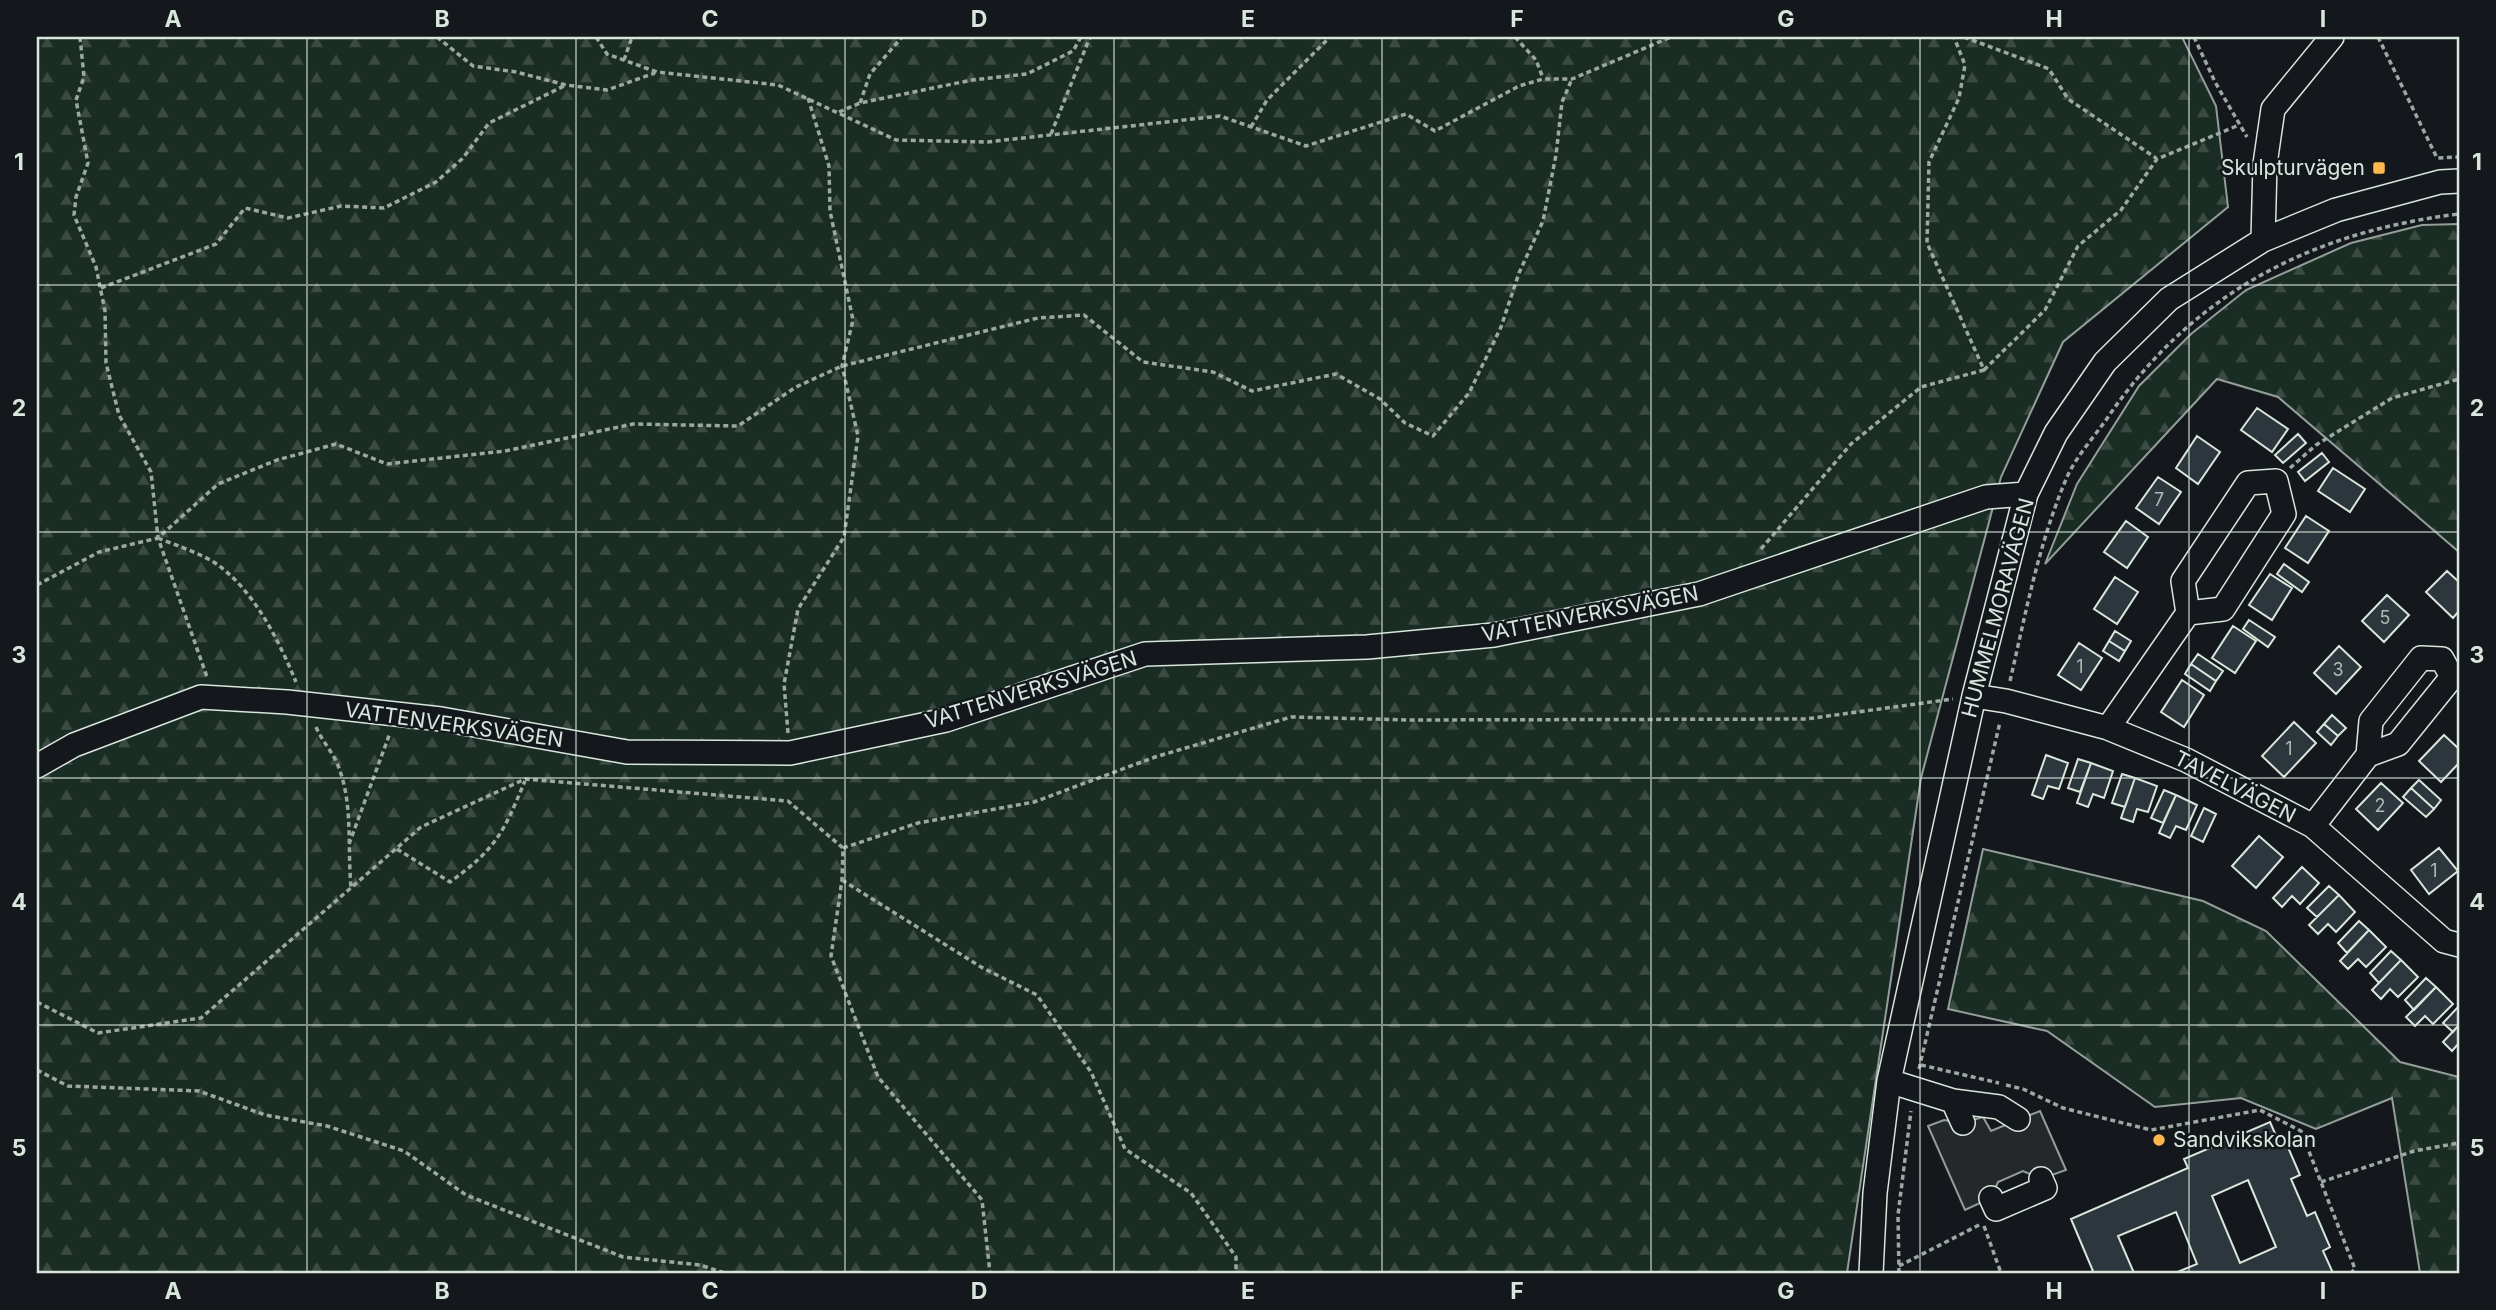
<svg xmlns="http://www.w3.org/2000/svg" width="2496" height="1310" font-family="Inter,sans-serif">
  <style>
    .forest { fill: url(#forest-firs); stroke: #939e99; stroke-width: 2 }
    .parking { fill: #24282b; stroke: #939e99; stroke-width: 2 }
    .building { fill: #2c363c; stroke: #d8e6dc; stroke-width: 2; fill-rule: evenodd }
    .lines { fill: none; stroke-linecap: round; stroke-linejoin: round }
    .minor-casing { stroke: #d8e6dc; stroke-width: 26 }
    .path { stroke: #9da8a2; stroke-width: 3.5; stroke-dasharray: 5 3.5; stroke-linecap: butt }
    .minor { stroke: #14181c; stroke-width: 23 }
    .grid { fill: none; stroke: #d8e6dc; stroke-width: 2; stroke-opacity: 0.55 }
    .poi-dot { fill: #ffb74d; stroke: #14181c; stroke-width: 2.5 }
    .labels { text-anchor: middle; stroke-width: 5; stroke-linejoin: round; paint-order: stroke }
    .number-label { font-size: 18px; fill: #adbab4 }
    .poi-label { font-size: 21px; fill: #d8e6dc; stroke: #14181c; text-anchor: end }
    .street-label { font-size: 21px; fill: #d8e6dc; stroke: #14181c }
    .neatline { fill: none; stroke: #d8e6dc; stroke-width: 2.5 }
    .grid-label { font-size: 23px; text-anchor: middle; font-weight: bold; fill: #d8e6dc }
  </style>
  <defs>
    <pattern id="forest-firs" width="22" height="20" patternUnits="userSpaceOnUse" patternTransform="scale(1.75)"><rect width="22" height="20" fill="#1a2d24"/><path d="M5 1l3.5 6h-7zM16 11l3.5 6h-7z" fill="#3b4b43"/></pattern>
  </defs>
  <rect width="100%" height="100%" fill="#14181c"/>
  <path class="forest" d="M37,37H2182L2216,106L2228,207L2063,342L2001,477L1921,778L1847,1273H37Z
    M2459,224V552L2278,397L2217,379L2045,564L2077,484L2139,386L2191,334L2246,290L2351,243L2422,225Z
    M1983,849L2203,901L2266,931L2400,1062L2459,1077V1273H2420L2392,1098L2316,1129L2241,1098L2155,1107L2047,1031L1948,1009Z"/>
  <path class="parking" d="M2040,1111L2066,1170L2041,1179L2023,1171L1998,1182L1991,1198L1965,1210L1928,1126L1944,1120L1963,1123L1983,1117L1991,1131Z"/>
  <path class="building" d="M2257,408L2288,429L2272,452L2241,430Z
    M2298,434L2306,443L2283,463L2275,455Z
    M2197,436L2220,452L2198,484L2176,468Z
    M2322,453L2329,462L2305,481L2298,472Z
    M2333,468L2365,489L2350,512L2318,491Z
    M2158,477L2181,492L2159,524L2136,508Z
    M2306,516L2329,531L2308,563L2285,548Z
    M2126,521L2148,537L2127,568L2104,552Z
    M2284,564L2309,582L2302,592L2277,574Z
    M2447,571L2459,582V611L2453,618L2426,592Z
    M2270,574L2292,588L2272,620L2249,605Z
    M2115,577L2138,592L2117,624L2094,609Z
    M2387,595L2409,615L2384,642L2362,621Z
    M2249,620L2275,637L2268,647L2243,629Z
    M2233,626L2256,641L2235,673L2212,658Z
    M2115,631L2131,641L2125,651L2109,641Z
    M2109,641L2125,651L2119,661L2103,651Z
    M2079,643L2102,658L2081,690L2058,675Z
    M2339,646L2361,667L2336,694L2314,673Z
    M2198,654L2223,671L2216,681L2191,664Z
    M2191,664L2216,681L2210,691L2185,674Z
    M2182,680L2204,695L2184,727L2161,712Z
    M2332,715L2346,728L2338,736L2324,724Z
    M2294,722L2316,743L2284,777L2262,756Z
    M2324,724L2338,736L2331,745L2317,732Z
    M2444,735L2459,749V763L2441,782L2419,761Z
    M2046,755L2068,763L2059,789L2048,786L2043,799L2032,795Z
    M2078,759L2091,763L2080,792L2068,788Z
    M2091,763L2113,771L2104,798L2093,794L2088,807L2077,803Z
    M2122,774L2135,778L2125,807L2112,803Z
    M2135,778L2157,786L2148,812L2137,809L2133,822L2121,818Z
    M2419,780L2441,800L2434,809L2411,788Z
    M2381,783L2403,803L2378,830L2356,809Z
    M2411,788L2434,809L2426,817L2403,797Z
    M2164,790L2176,795L2163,823L2151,818Z
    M2176,795L2197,805L2186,830L2176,826L2170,838L2159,833Z
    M2204,808L2216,814L2203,842L2191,836Z
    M2259,836L2283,857L2256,888L2232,866Z
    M2439,848L2458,871L2429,894L2411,870Z
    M2302,867L2319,883L2300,904L2292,896L2282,907L2273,898Z
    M2329,886L2339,895L2317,917L2307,908Z
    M2339,895L2355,912L2336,932L2328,924L2318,934L2309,925Z
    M2359,921L2369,930L2347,953L2338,943Z
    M2369,930L2386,947L2366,967L2358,959L2348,969L2340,961Z
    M2391,951L2401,960L2379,983L2370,973Z
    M2401,960L2418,977L2398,997L2390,989L2381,999L2372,990Z
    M2426,978L2436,987L2414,1010L2405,1000Z
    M2436,987L2453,1004L2433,1024L2425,1016L2415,1026L2406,1017Z
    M2459,1006V1025L2453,1032L2443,1023Z
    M2459,1025V1043L2452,1051L2443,1042Z
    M2270,1122L2281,1147L2287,1145L2300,1175L2291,1179L2307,1216L2315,1212L2330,1247L2323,1251L2333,1273H2175L2197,1264L2176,1212L2118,1236L2134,1273H2089L2093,1271L2071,1219L2188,1168L2184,1159ZM2248,1180L2276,1247L2240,1263L2212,1196Z"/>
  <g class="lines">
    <g class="minor-casing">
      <path id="minor" d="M2263,240L2265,164L2273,109L2332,37
        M1974,696L2006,701L2108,728L2186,760L2313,826L2444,941L2459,945
        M2108,728L2188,613L2223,609L2284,514L2276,481L2248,483L2183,581L2188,613
        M37,766L74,745L201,697L287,702L441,719L627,752L790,753L946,720L1145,654L1367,647L1494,635L1699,594L1986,497L2026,494
        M2313,826L2368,755L2398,744L2452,677L2442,659L2421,658L2371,721L2368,755
        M1889,1081L1953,1101L1963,1123
        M1953,1101L1999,1107L2018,1119
        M1991,1198L1996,1209L2045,1188L2041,1179
        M1871,1273L1875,1193L1889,1081L1974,696L2026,494L2056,433L2105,362L2169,299L2263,240L2336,210L2440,182L2459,181"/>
    </g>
    <path class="path" d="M80,37L84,77L76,100L88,163L76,197L74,215L96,267L105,311L106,363L119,415L151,472L158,538L207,677
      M437,37L473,66L516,72L566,85L607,90L655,73
      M596,37L607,54L657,72L778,85L896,140L987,142L1220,116L1306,146L1406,114L1435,131L1519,86L1543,79H1572L1671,37
      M1515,37L1536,60L1543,78
      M1964,37L2049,69L2068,99L2156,158
      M2194,37L2215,82L2247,137
      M2378,37L2437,158L2459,157
      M624,60L632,37
      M860,103L870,74L902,37
      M839,112L860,103L972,80L1027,74L1073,51L1081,37
      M1251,127L1267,100L1330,37
      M1051,134L1090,37
      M101,288L216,244L245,208L288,218L341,206L384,208L436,182L463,158L489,123L566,85
      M1984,370L2045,310L2078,246L2121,210L2157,159L2239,125
      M2290,468L2316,445L2392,398L2459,379
      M158,538C177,546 201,553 218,565C255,592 279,641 296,682
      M1761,549L1851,444L1921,387L1984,370L1927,243L1929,162L1959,98L1965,65L1954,37
      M37,585L99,552L158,538L218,484L277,460L336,444L387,464L505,451L633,424L738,426L796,387L842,366L1038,318L1084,315L1143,362L1213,372L1252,391L1336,374L1380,399L1405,423L1433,436L1469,393L1501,327L1519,273L1543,221L1556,155L1562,102L1572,79
      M2010,681C2026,612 2039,542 2067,477C2076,457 2093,438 2106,420C2191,294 2310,232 2459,214
      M316,727C321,739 330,749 336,761C354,800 347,845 351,887
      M788,733L784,684L798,609L844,537L858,436L842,366L853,320L830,211L829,166L808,98
      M349,844L390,733
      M843,848L918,823L1034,802L1155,757L1291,717L1411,720L1806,719L1953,699
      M397,849L450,882C497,848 503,833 525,781
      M842,880L981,967L1037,995L1091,1072L1125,1149L1191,1193L1236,1257V1273
      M37,1002L98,1033L201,1018L421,827L525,779L788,801L843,848L842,880L831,956L878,1077L982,1200L990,1273
      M1921,1065L1999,1083
      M1919,1069L2000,722
      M37,1070L68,1086L199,1091L265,1115L327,1126L404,1151L466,1195L623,1257L700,1265L725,1273
      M2006,1085L2023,1089L2063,1108L2151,1130L2260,1110L2301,1131L2355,1269L2351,1273
      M2321,1182L2414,1151L2459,1143
      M1984,1226L2001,1273
      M1899,1266L1981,1224
      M1899,1273L1898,1215L1911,1111"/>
    <use href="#minor" class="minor"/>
  </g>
  <path class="grid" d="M307,37V1273M576,37V1273M845,37V1273M1114,37V1273M1382,37V1273M1651,37V1273M1920,37V1273M2189,37V1273M37,285H2459M37,532H2459M37,778H2459M37,1025H2459"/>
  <g class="poi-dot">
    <rect x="2372" y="161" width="14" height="14" rx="3.5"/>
    <circle cx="2159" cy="1140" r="7"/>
  </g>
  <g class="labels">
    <g class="number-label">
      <text x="2159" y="506">7</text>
      <text x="2385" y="624">5</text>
      <text x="2080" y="673">1</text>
      <text x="2338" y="676">3</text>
      <text x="2289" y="755">1</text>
      <text x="2380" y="812">2</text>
      <text x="2434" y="877">1</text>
    </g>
    <g class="poi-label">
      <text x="2365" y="175">Skulpturvägen</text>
      <text x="2173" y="1147" text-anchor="start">Sandvikskolan</text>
    </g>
    <g class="street-label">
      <text transform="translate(1998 608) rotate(-75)" y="7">HUMMELMORAVÄGEN</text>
      <text transform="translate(1590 614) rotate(-11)" y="7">VATTENVERKSVÄGEN</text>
      <text transform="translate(1031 690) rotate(-17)" y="7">VATTENVERKSVÄGEN</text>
      <text transform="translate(454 725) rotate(8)" y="7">VATTENVERKSVÄGEN</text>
      <text transform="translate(2235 787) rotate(27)" y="7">TAVELVÄGEN</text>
    </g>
  </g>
  <rect width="2496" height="1310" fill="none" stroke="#14181c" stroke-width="77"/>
  <rect x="38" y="38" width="2420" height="1234" class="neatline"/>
  <g class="grid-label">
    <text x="173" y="27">A</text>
    <text x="442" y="27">B</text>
    <text x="710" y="27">C</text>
    <text x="979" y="27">D</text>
    <text x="1248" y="27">E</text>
    <text x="1517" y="27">F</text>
    <text x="1786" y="27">G</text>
    <text x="2054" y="27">H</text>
    <text x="2323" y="27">I</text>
    <text x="19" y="170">1</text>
    <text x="2477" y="170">1</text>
    <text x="19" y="416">2</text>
    <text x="2477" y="416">2</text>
    <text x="19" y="663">3</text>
    <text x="2477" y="663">3</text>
    <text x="19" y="910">4</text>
    <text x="2477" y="910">4</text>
    <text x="19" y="1156">5</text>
    <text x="2477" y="1156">5</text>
    <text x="173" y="1299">A</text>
    <text x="442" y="1299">B</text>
    <text x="710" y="1299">C</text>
    <text x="979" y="1299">D</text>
    <text x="1248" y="1299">E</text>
    <text x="1517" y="1299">F</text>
    <text x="1786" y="1299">G</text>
    <text x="2054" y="1299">H</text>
    <text x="2323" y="1299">I</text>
  </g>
</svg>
